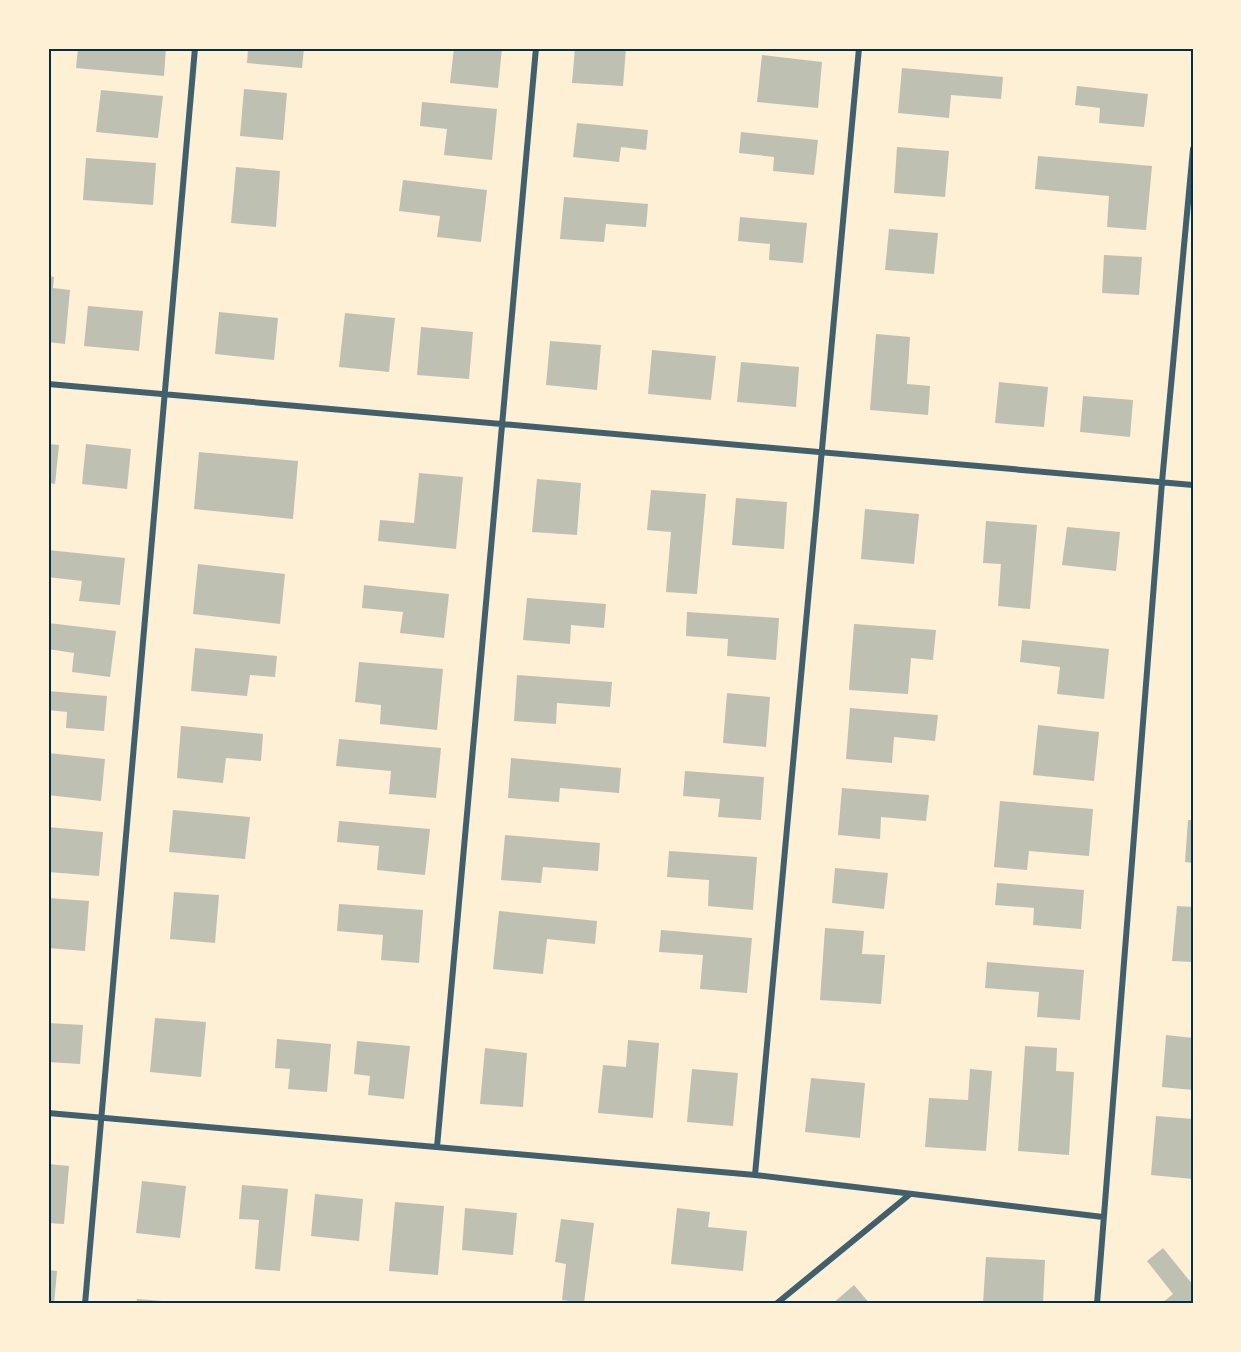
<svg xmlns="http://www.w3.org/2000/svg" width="1241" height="1352" font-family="'DejaVu Sans',sans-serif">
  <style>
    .building { fill: #bec0b2 }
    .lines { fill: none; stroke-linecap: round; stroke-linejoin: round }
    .minor { stroke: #3f606c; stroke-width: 6 }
    .neatline { fill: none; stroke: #003049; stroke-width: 2 }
  </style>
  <rect width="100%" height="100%" fill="#fdf0d5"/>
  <path class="building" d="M78,48H166L164,76L76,68Z
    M248,48H304L302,68L247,63Z
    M454,48H502L498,88L450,83Z
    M575,48H626L623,86L572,83Z
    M762,55L822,62L818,108L757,102Z
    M902,68L1003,77L1001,99L951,95L949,118L898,113Z
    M1077,86L1148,94L1144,127L1099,123L1100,108L1075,105Z
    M244,89L287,93L283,140L240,136Z
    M101,90L163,96L158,138L96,132Z
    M422,102L497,109L492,160L444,155L447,129L420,126Z
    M577,123L648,130L646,150L621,147L619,162L573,157Z
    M741,132L818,140L814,175L773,171L774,157L739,153Z
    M897,147L949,151L945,197L894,193Z
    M1038,156L1152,166L1146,230L1107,227L1109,196L1035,189Z
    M86,158L156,163L153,205L83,200Z
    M236,167L280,171L276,227L231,223Z
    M403,180L487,190L481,242L437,237L440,216L399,211Z
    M564,197L648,204L646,227L606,224L604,242L560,239Z
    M740,217L807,223L803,263L769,260L770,244L738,241Z
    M889,229L938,233L934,274L885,270Z
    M1104,255L1142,257L1139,295L1102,293Z
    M48,276L54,277L53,288L70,290L65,344L48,342Z
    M88,306L143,311L139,351L84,346Z
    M219,312L278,318L274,360L215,354Z
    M345,313L395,318L389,372L339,367Z
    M421,327L473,332L469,379L417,375Z
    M876,334L910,337L907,384L930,386L928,415L870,410Z
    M550,341L601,345L597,390L546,385Z
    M652,350L716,356L711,400L648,394Z
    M741,362L799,367L796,407L737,402Z
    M999,382L1048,387L1044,427L995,423Z
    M1083,396L1133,400L1130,437L1080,432Z
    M48,444L59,445L55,484L48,483Z
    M86,444L131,449L127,489L82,484Z
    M199,452L298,461L293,519L194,509Z
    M419,473L463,477L456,549L378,541L380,520L414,523Z
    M537,479L581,483L577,535L532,532Z
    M651,490L706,494L697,594L666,592L671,532L647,530Z
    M736,498L787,502L784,549L732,545Z
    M865,509L919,514L914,564L861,559Z
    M986,521L1037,525L1030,609L998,606L1001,564L983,563Z
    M1067,527L1120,532L1116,571L1062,565Z
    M48,550L125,558L120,605L79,601L82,581L48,577Z
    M198,564L285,574L280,624L193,614Z
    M364,585L449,594L444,638L400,633L403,612L362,608Z
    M527,598L606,604L604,628L571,625L570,644L523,640Z
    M687,612L779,618L776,660L727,656L728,639L686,636Z
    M48,623L116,631L110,677L72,672L74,653L48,649Z
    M854,624L936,630L933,660L911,658L908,694L849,690Z
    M1022,640L1109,649L1104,699L1057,694L1060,667L1020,662Z
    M195,648L277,656L275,677L250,675L247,696L191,691Z
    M359,662L443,669L437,730L380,724L381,705L355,702Z
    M517,675L612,682L610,707L557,703L556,724L514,721Z
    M48,691L107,696L104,731L66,728L67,712L48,710Z
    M727,693L770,697L766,747L723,743Z
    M850,708L938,715L935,741L894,737L892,763L846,759Z
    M1038,725L1099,732L1094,781L1033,775Z
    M181,726L263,734L261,761L226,758L223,783L177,778Z
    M339,739L441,748L436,798L389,794L391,771L336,766Z
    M48,753L105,759L101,801L48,795Z
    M511,758L621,768L619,793L560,788L559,802L508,798Z
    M685,771L764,777L761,820L718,817L720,799L683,796Z
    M842,788L929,795L926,821L881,817L880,839L838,835Z
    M1000,801L1093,809L1089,856L1029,851L1027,870L994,867Z
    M173,810L250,817L245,859L169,852Z
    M1188,820H1193V863L1185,862Z
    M339,821L430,829L425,875L377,870L379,846L337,842Z
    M48,827L103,832L99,876L48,872Z
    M505,835L600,843L598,871L543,867L541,883L501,880Z
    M669,851L757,857L753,910L708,906L709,880L667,877Z
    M835,868L888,873L884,909L832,903Z
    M997,883L1084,890L1081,929L1033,925L1034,908L995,905Z
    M174,892L219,895L215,943L170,939Z
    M48,898L89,901L85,951L48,948Z
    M339,904L423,910L419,963L381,960L383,935L337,931Z
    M1177,906L1193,907V962L1172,961Z
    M499,911L597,921L595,944L547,939L543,974L493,969Z
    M825,928L864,931L862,954L885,955L881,1004L820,1000Z
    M661,930L752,938L747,993L700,989L703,955L659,952Z
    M987,962L1084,970L1080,1020L1037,1017L1039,992L985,988Z
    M155,1018L206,1022L201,1077L150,1072Z
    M48,1023L83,1025L80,1064L48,1062Z
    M1166,1035L1193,1038V1090L1162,1087Z
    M277,1039L331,1044L327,1092L288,1089L290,1069L275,1068Z
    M628,1040L659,1043L653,1118L598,1113L603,1065L626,1067Z
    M357,1041L410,1046L404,1099L368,1095L370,1076L354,1074Z
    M1025,1046L1057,1048L1056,1071L1074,1072L1069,1155L1018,1151Z
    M485,1048L527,1053L523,1107L480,1104Z
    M692,1069L738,1073L733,1126L687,1122Z
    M970,1069L992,1071L986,1151L925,1147L929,1098L968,1100Z
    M811,1078L865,1083L860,1138L805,1132Z
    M1156,1116L1193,1119V1179L1151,1175Z
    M48,1164L69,1166L64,1224L48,1223Z
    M142,1181L186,1186L180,1238L136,1233Z
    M242,1185L288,1189L280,1271L255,1269L259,1220L239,1219Z
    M315,1194L363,1199L359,1241L311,1236Z
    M395,1202L444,1206L438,1275L389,1271Z
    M465,1208L517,1213L513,1255L462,1250Z
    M677,1208L710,1212L708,1227L747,1231L743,1271L671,1264Z
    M561,1219L594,1223L584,1303L562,1300L566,1264L555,1262Z
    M1163,1248L1193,1285V1304H1161L1173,1294L1147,1261Z
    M986,1257L1045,1260L1043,1304H983Z
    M48,1270L57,1271L54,1304H48Z
    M854,1285L870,1304H832Z
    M137,1299L175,1302V1304H136Z"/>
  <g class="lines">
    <path class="minor" d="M48,384L1193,485
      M48,1113L755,1175L1103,1217
      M437,1147L536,48
      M755,1175L859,48
      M85,1304L195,48
      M776,1304L909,1195
      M1097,1304L1162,482L1193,149"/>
  </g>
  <rect width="1241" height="1352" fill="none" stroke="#fdf0d5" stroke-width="99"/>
  <rect x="50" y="50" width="1142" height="1252" class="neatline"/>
</svg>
